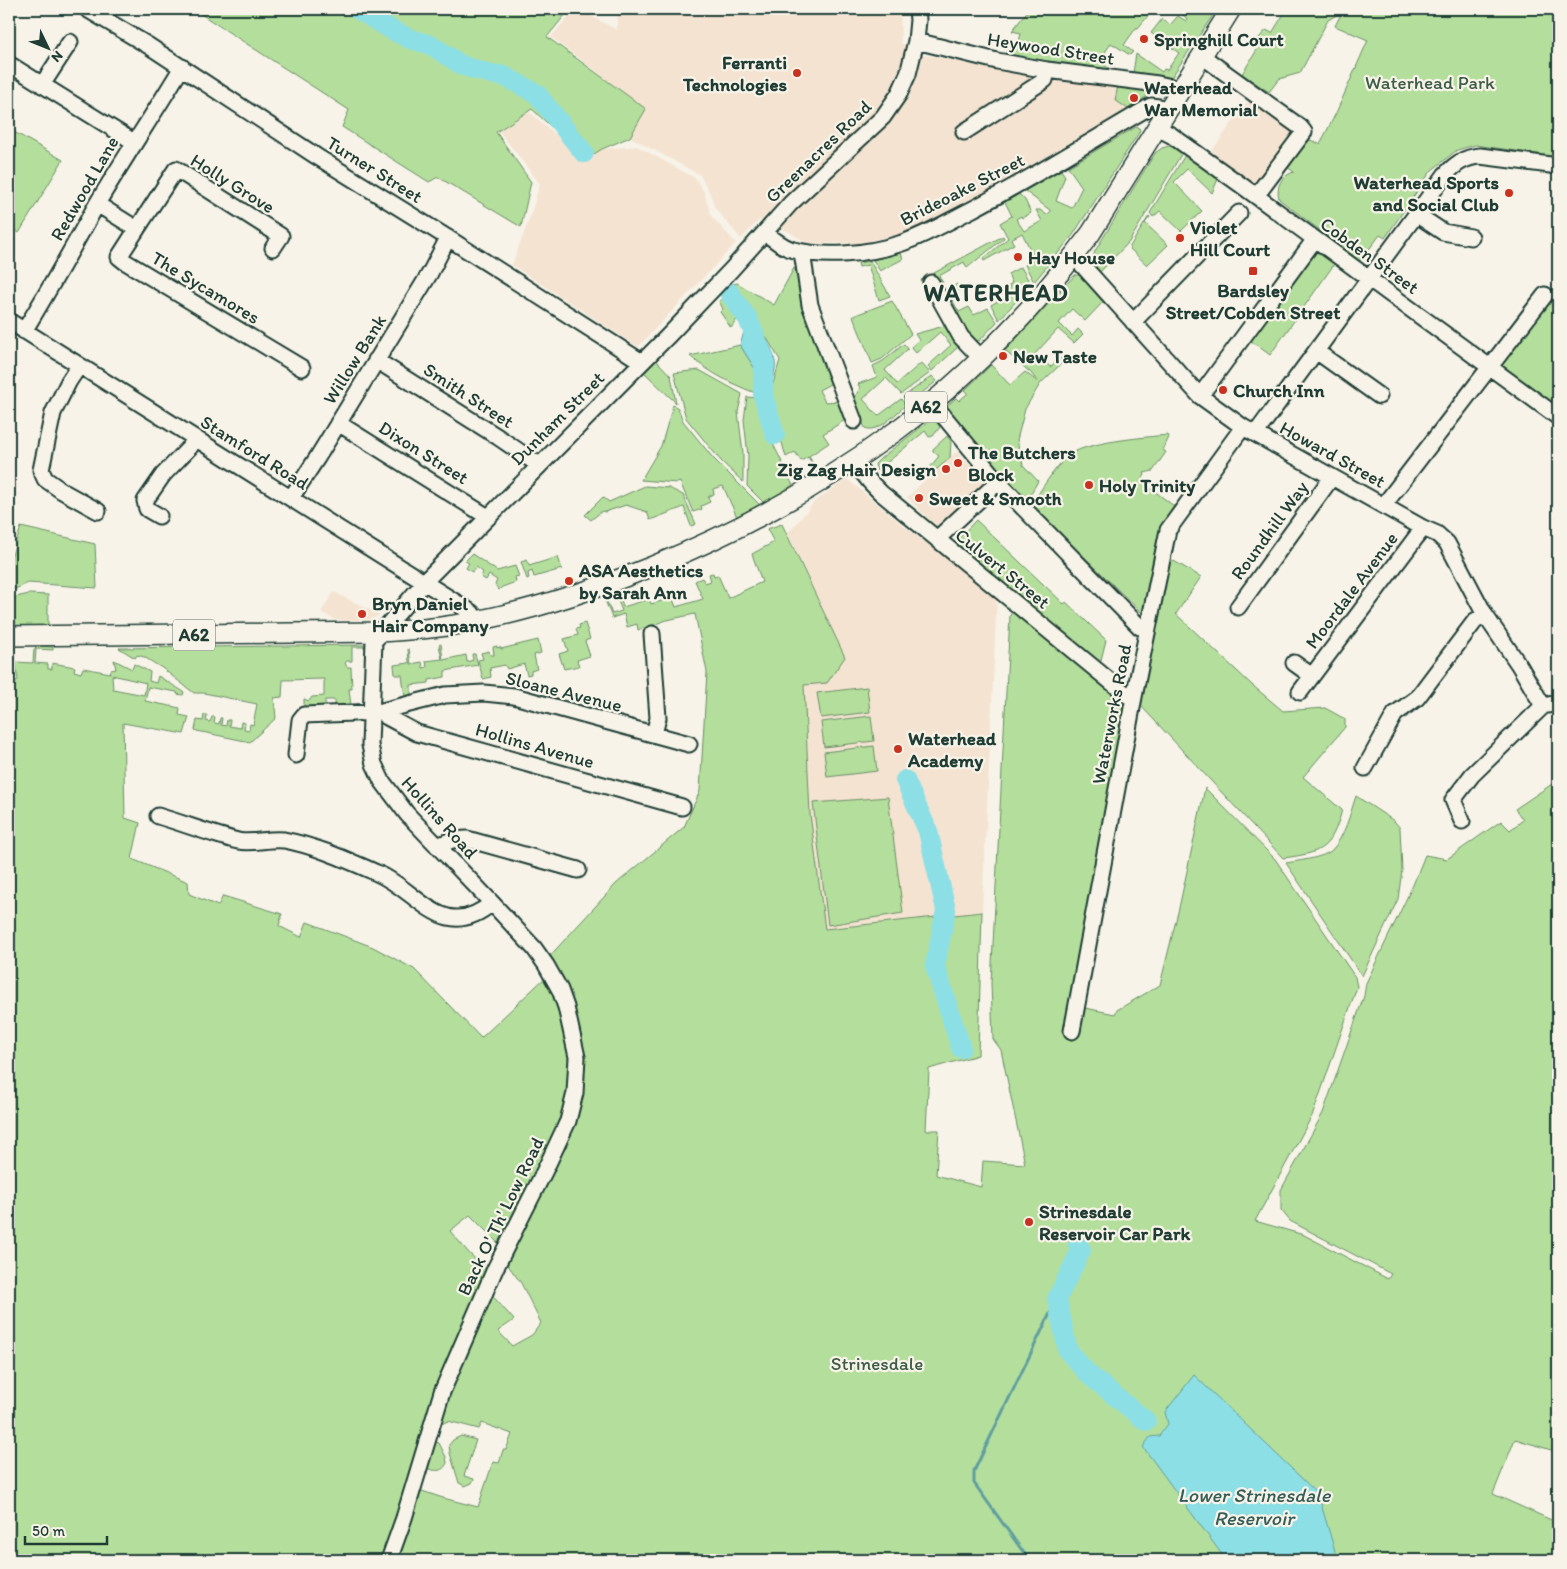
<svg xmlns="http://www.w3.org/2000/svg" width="1567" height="1569" font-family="Itim,sans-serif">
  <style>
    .built { fill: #f4e3d1 }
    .green { fill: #b4de9b; stroke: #6a8e68; fill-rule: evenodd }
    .water { fill: #8ddfe6; stroke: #619e9f }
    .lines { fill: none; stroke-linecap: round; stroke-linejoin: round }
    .stream { stroke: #619e9f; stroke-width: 3 }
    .river { stroke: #8ddfe6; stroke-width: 20 }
    .minor-casing { stroke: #1f3d34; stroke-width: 19 }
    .major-casing { stroke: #1f3d34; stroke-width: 22 }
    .minor { stroke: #f7f3e8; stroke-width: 15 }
    .major { stroke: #f7f3e8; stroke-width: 19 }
    .poi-dot { fill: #c8321e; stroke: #f7f3e8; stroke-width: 2 }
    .labels { text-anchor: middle; stroke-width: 4.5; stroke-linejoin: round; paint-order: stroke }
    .shield { fill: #f7f3e8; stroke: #60746a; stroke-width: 1 }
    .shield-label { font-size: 18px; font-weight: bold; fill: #1f3d34 }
    .poi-label { font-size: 19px; font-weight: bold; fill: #1f3d34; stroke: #f7f3e8; text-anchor: start }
    .street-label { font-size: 19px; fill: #1f3d34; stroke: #f7f3e8 }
    .park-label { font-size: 19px; fill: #3d5d49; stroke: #f7f3e8 }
    .water-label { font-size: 20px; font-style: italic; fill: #355d58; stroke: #f7f3e8 }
    .district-label { font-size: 24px; font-weight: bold; letter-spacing: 1px; fill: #1f3d34; stroke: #f7f3e8 }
  </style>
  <rect width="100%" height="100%" fill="#f7f3e8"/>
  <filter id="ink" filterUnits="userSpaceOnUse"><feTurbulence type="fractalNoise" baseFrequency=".02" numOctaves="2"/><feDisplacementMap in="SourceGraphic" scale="10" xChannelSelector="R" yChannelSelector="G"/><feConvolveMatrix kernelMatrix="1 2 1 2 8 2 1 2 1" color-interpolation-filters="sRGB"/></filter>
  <g filter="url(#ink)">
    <path class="built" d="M575,9H578L617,30L618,9H900L901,43L924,55L1118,86L1116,100L1128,109L996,186L908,232L862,243H807L790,232L759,220L741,239L715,208L709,191L700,175L630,137L645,109L551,37Z
      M1249,100L1293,132L1253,184L1210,153Z
      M529,112L586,159L602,149L637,146L695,178L704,192L711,216L736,243L638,347L512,265L529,220L540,184L499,131Z
      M957,451L986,483L936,527L907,497Z
      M847,479L903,525L997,596L982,912L825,929L810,814L804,685L845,657L787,532L793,528L815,501Z
      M334,592L380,615L369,620H335L321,612Z"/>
    <path class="green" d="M193,9H570L547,37L646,109L630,137L602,149L586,159L532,109L496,132L531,182L521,227L438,177L429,182L342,127L349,110Z
      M1029,9L1150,10L1154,9L1138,28H1136L1124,45L1133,52L1130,55L1111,43L1099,62L1109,68L1107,70L1007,55L1006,46H1018L1021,33L1012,31Z
      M1186,9H1217L1171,78L1133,73L1136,54L1162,72L1164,69L1167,70L1179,53L1151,33L1162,19L1170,25L1178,16L1186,21L1187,19L1182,14Z
      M1287,9H1558V157L1475,145L1457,150L1431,171L1385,238L1380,235L1360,261L1279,199C1276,186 1281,176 1294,172L1287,167L1306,142L1307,143L1310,140L1320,144L1336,113L1368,40L1335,26L1342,12L1328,20L1300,73L1279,79L1269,92L1242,74L1260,45L1259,38L1266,30L1272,33Z
      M1118,86L1152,91L1153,92L1128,109L1115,100Z
      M1136,127L1139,128L1140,131L1073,235L1034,282L1025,265L1035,259L1022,233L1011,239L1014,244L984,261L983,259L1008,238L1000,223L1012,216L1005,202L1019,194L1025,200L1031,213L1022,218L1021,216L1016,219L1024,231L1042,221L1036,210H1040L1047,215L1051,211L1025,191L1061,170L1065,176L1056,201L1072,208L1082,187L1068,167Z
      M9,129L63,160L19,233L9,226Z
      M1169,146L1175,148L1182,153L1129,242L1100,272C1093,265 1092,259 1095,251L1155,153L1162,148Z
      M1185,155L1218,179L1212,193L1187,169L1174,182L1202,211L1181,231L1160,211L1153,217L1150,213Z
      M1149,216L1150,217L1145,223L1168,245L1147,265L1129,248Z
      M1003,236L1004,238L967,268L964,262L939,276L943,283L939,285L934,279L923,284L921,280Z
      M1317,250L1335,263L1270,355L1251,341Z
      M901,253L903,259L880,271L873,260Z
      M870,261L890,296L879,300L868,265L859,267L858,263Z
      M1021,267L1031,285L999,320L991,305L1005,297L1002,292L1010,288L1009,285L1012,283L1008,274Z
      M794,268L798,276L802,305L833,378L830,384L819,390L825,402L839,401L845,420L823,434L829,443L809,456L816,470L808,457L801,461L795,452L786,457L769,397L780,360L757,322L730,288L733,284L737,283L774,305Z
      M1075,275H1079L1103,302L1085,321L1072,309L1059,323L1072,336L1078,329L1083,334L1074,343L1058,329L1034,355L1037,361L1042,358L1050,367L1060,358L1064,361L1040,384L1025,409L1017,440L1023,465L1038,481L1027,500L968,436L947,406L956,398L959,401L968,393L965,390L991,365L1010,385L1025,372L1038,382L1031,373L1005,351Z
      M957,284L960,289L950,296L959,312L969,307L974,315L988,308L997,322L979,341L969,339L943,294Z
      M1558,288V407L1502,366L1501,363Z
      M728,294L741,314L731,328L720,312L723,309L719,301Z
      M892,301L911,334L882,359L872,363L853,316Z
      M944,326L958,347L932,371L928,366L951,345L940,332L916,353L911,347L919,340L915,334Z
      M904,344L908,349L885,370L897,384L921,363L930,373L901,394L886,378L863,399L878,416L901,399L906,405C896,413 878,434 865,428L853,400L860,388L858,384L877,377L873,366L883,361Z
      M740,345L762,380L758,394C734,385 709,373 690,356Z
      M656,360L671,376L676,403L644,372Z
      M699,370L742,394L738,412L743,453V482L721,461L686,418L674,373Z
      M932,376L937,381L909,403L903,397Z
      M747,397L759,398L766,430L787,472L786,473L793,485L764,503L747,486L748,456L744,420Z
      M673,405L678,408L683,421L713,458L760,505L737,517L723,486L713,489L714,494L708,497L710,502L701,506L702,509L693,512L680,482L677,483L641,480L661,446Z
      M933,418L940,427L933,436L929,437L925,431L877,471L875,464L881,458Z
      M1168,435L1169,437L1163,450L1166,452L1153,471L1144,473L1145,475L1141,481L1174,506L1157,540L1143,614L1031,505C1042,489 1053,469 1068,456C1083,442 1146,437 1168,435Z
      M947,436L951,441L950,458L937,469L926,472L939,456L933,451V449Z
      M645,486L669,488L683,495L696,524L691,526L684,507L650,520L647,512L626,505L605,512L602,511L591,520L585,515L603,497L609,502Z
      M976,520L1064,604L1066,602L1106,640L1100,664L955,542Z
      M782,524L845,657L827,683L804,685L810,814L825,929L982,912L978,1055L929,1069L926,1130H939L936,1175L981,1187L983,1161L1025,1164L1001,1050L993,1039L991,983L1010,615L1015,611L1125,701L1071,1002L1085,1008L1115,1014L1117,1010L1160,985L1179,908L1205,788L1275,859L1355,977L1357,987L1313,1114L1255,1221L1304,1235L1388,1279L1391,1274L1290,1221L1281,1210V1190L1323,1113L1364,996L1366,983L1413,885L1425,855L1447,859L1501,821L1510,830L1523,820L1515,809L1558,780V1452L1515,1439L1493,1494L1558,1523V1560H394L416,1489L443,1498L478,1507L493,1462L499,1463L503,1450H506L512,1434L482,1423L479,1429L448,1421L433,1428L490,1293L514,1320L498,1331L512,1346L532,1335L541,1323L521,1283L507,1264L506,1257L581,1093L547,959L616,884L684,827L700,791L707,672L695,614L667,620L638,630L637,624L627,627L624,614L612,618L605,600L606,599L612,614L622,611L616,596L620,594L623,607L649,599L651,604L671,598L670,594H671L676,607L703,599L695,581L702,578L705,583L711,581L709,574L713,573L714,576L718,575L728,598L762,582L752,554L774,542L767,529Z
      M21,527L95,544L97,588L28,583L9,592V564Z
      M472,554L497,571L515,566L519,576L515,577L516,582L502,587L499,590L495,585L497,580L489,575L486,580L481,577L483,572L476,567L472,572L466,568L469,563L465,561Z
      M558,557L562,569L534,577L532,571L528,573L529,578L527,579L521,562L527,560L529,566Z
      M1167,557L1201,577L1176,614L1252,685L1283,711L1325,708L1345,719V727L1303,777L1342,810C1331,849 1322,853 1283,858L1141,706Z
      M29,594L48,595V626H9V605L16,597Z
      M585,623L590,639L585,641L590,656L577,660L579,666L564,669L559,654L568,651L564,639L578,635L576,629L580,628L579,625Z
      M538,640L541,653L534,655L537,669L531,671V674L527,675L524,664L507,669L505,665L490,668L491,677L483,679L478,660L483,659L481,653L489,651L490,655H494L493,647L497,646V648L500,647L501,649Z
      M441,644L443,660L466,655L467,662L473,660L472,654H475L478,665L445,671V677L429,680V683L411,685V696L405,697L402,675H395L394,665L409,663L408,649H409L411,664L422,662L423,668L427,667L426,661L442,659L439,645Z
      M365,645V647H352V661H347L345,663L347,667H351L352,689H349L351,706L335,707V700H325V707L304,708V699L309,701L312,697L324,696V679L283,680L282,697L274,698L276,718L250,742L197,731L195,730L197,720L203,721L204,715H207L206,721L210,722L212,717H215L214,723L219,724L220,718H222L221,725L226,726L227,720H230L229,726L240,728L241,722L245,723L244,729L249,730L250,724L253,725L257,704L204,693H194L162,668L144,657L137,655L135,658L119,648Z
      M36,646L53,647V650L36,649L35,663L48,664V669H52V663L75,667L74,671L81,673L83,668L110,673L111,670L116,669L114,660L132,669L134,664L150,672L149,681L156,683L158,676L184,692L183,695L177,694V692L148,687L145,701L180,708L179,715L189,717L184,734L123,723L125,818L140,823L132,859L188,882L189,894L218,906L223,896L282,914L279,926L301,937L307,922L373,947L414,969L481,1038L549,974L558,995L572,1062L567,1099L557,1131L501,1246L470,1215L450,1231L469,1253L489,1272L385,1560H9V684L18,680L15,662L33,663L34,649H36ZM112,675L146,683L144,695L113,689Z
      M867,687L870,712L821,718L817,693Z
      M871,716L874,741L824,747L821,722Z
      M874,746L877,771L827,777L824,752Z
      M1356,796L1394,821L1400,828L1402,870L1398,899L1362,976L1286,863C1297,861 1324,858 1332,850C1345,836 1350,814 1356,796Z
      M888,797L903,913L828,925L813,803Z
      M461,1436L476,1440L464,1476L474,1479L472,1483L465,1486L459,1483L450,1453L449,1445L453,1440Z
      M433,1441L439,1443L446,1457L447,1463C442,1473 435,1471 426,1468Z"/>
    <path class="water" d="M748,319C760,327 778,353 775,369C774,377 769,386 767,395L758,394L762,380L740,345Z
      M1194,1375L1318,1494L1337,1558L1339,1560H1226L1143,1447L1150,1437L1159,1436L1168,1424L1165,1412Z"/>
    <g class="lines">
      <path class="stream" d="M1029,1560L974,1483V1471L1057,1299"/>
      <path class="river" d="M357,9L392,30L410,39L431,45L463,66L491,74L504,76L537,94L584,153
        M729,292L748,319L764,358L763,395L775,435
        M905,780L928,831L946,910L935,966L961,1048
        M1078,1245L1081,1250L1057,1299L1068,1351L1089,1375L1146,1421"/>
      <g class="minor-casing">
        <path id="minor" d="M87,9L149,46L316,156L448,238L642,362
          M916,41L997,61L1047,70L1158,84L1172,87L1179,91
          M1202,56L1300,127L1304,132L1256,196
          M9,64L134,142
          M42,85L70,42
          M1157,128L1171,135L1241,185L1558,417
          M964,132L1045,80L1047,70
          M97,204L137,229L176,169L281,236L273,248
          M1416,214L1443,232L1471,237
          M137,229L119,257L124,261L302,368
          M765,233C774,239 783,248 794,250C825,258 868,254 899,244C924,236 947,222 971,210C1032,178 1091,141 1151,106L1159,107L1166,111
          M802,252L810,305L854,421
          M1074,256L1200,396L1243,427L1423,528L1437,534L1447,543L1485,615L1519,665L1543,706
          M931,283L961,337L981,358
          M9,321L457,603L472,613L475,622
          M1133,322L1239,213
          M24,331C50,289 73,247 97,204C124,158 154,114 182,67
          M1316,351L1379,396
          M376,360L498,437L539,465
          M79,366L69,381L53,413L41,470L45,479L62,491L98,511
          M1200,396L1315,239
          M932,402L998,482L1140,627H1148
          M338,423L488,517
          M1256,433L1445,175C1455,164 1465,157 1480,156L1558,166
          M853,461L871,483L881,493L1127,695L1134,697
          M291,498L317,458L430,273L448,238
          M1384,505L1545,295
          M159,516L147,509L145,501L163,475L190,447L195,438
          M937,539L998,482
          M1238,607L1332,477
          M652,634L658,718L654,734
          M1294,663L1312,676
          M1300,692L1423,528
          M383,711L387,717L417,733L682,807
          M296,755L300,720L304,715L378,712L445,695L484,693L514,696L689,744
          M1365,768L1395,714L1417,698L1475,621L1485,615
          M158,816C185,824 211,834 238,841C253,844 269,838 284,840C316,846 347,860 377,873C419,891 443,944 492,903
          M1462,821L1453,800L1472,775L1543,706L1558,703
          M437,846L452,840L467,839L578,870
          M1072,1031L1134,697L1168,530L1243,427
          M389,1560L404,1518L442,1392L495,1269L545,1170L568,1121L575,1093L577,1057L566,1007L560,990L546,965L534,948L492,903L407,814L382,781L374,764L370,745L374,641L429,577L668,336L731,270L791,203L883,117L899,94L908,74L916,41L918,20L917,9"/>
      </g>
      <g class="major-casing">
        <path id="major" d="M9,636L380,632C412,630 444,628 476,621C537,609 596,589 653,566C739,531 821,486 896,431C970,376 1036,307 1091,233L1231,9"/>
      </g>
      <use href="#minor" class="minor"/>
      <use href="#major" class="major"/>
    </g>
  </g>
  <g class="poi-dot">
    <circle cx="1144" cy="39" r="5"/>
    <circle cx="797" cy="73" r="5"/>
    <circle cx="1134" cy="98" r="5"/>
    <circle cx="1509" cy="193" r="5"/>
    <circle cx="1180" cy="238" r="5"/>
    <circle cx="1018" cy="257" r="5"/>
    <rect x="1248" y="266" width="10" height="10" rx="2.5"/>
    <circle cx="1003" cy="356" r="5"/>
    <circle cx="1223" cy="390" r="5"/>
    <circle cx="958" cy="463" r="5"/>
    <circle cx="946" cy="469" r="5"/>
    <circle cx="1089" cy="485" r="5"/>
    <circle cx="919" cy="498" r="5"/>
    <circle cx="569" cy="581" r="5"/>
    <circle cx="362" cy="614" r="5"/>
    <circle cx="898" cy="749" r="5"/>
    <circle cx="1029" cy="1222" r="5"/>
  </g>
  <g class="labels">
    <g class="shield">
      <rect x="905" y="391.5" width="42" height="31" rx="4"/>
      <rect x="173" y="619.5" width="42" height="31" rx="4"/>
    </g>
    <g class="shield-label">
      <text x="926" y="413">A62</text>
      <text x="194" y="641">A62</text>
    </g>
    <g class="poi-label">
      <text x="1154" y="46">Springhill Court</text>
      <text x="787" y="69" text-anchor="end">Ferranti<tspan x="787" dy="22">Technologies</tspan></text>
      <text x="1144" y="94">Waterhead<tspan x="1144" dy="22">War Memorial</tspan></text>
      <text x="1499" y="189" text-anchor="end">Waterhead Sports<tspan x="1499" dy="22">and Social Club</tspan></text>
      <text x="1190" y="234">Violet<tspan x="1190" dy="22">Hill Court</tspan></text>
      <text x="1028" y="264">Hay House</text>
      <text x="1253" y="297" text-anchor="middle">Bardsley<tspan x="1253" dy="22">Street/Cobden Street</tspan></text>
      <text x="1013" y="363">New Taste</text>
      <text x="1233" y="397">Church Inn</text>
      <text x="968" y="459">The Butchers<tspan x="968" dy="22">Block</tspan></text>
      <text x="936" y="476" text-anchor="end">Zig Zag Hair Design</text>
      <text x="1099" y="492">Holy Trinity</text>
      <text x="929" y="505">Sweet &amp; Smooth</text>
      <text x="579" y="577">ASA Aesthetics<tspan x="579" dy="22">by Sarah Ann</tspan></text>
      <text x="372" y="610">Bryn Daniel<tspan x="372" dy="22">Hair Company</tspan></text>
      <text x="908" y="745">Waterhead<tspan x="908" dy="22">Academy</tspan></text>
      <text x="1039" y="1218">Strinesdale<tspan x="1039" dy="22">Reservoir Car Park</tspan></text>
    </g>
    <g class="street-label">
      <text transform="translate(1051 48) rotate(9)" y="7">Heywood Street</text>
      <text transform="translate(818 151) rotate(-44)" y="7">Greenacres Road</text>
      <text transform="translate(375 169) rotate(32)" y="7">Turner Street</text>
      <text transform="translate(233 183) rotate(32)" y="7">Holly Grove</text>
      <text transform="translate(84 188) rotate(-60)" y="7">Redwood Lane</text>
      <text transform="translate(962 189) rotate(-27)" y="7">Brideoake Street</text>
      <text transform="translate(1370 255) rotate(36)" y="7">Cobden Street</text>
      <text transform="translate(206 287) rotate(31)" y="7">The Sycamores</text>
      <text transform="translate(354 359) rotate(-58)" y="7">Willow Bank</text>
      <text transform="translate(469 395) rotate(33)" y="7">Smith Street</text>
      <text transform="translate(557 418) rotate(-45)" y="7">Dunham Street</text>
      <text transform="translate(255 452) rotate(32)" y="7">Stamford Road</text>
      <text transform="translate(424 452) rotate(32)" y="7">Dixon Street</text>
      <text transform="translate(1333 454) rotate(29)" y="7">Howard Street</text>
      <text transform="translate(1269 530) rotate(-54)" y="7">Roundhill Way</text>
      <text transform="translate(1003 568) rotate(39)" y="7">Culvert Street</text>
      <text transform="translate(1351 590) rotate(-53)" y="7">Moordale Avenue</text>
      <text transform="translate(564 691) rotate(14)" y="7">Sloane Avenue</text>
      <text transform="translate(1111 714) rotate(-79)" y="7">Waterworks Road</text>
      <text transform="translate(535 745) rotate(16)" y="7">Hollins Avenue</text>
      <text transform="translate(440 817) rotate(48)" y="7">Hollins Road</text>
      <text transform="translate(500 1216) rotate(-64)" y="7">Back O' Th' Low Road</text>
    </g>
    <g class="park-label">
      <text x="1430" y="89">Waterhead Park</text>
      <text x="877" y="1370">Strinesdale</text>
    </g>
    <g class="water-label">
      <text x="1254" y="1502">Lower Strinesdale<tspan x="1254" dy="23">Reservoir</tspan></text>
    </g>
    <g class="district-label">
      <text x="996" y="301">WATERHEAD</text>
    </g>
  </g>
  <rect width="1567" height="1569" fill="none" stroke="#f7f3e8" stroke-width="30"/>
  <rect x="15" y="15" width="1537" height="1539" fill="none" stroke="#1f3d34" stroke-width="2" filter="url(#ink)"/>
  <g transform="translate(48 48) rotate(133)" stroke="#f7f3e8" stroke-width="4" paint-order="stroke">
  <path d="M0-4L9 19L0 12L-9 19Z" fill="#1f3d34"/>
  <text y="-8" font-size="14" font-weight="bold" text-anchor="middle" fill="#1f3d34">N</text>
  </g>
  <path d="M25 1536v8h82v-8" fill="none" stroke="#1f3d34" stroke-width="2.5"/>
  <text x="32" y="1536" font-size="15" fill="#1f3d34" stroke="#f7f3e8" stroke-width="4" paint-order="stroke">50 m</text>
</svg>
